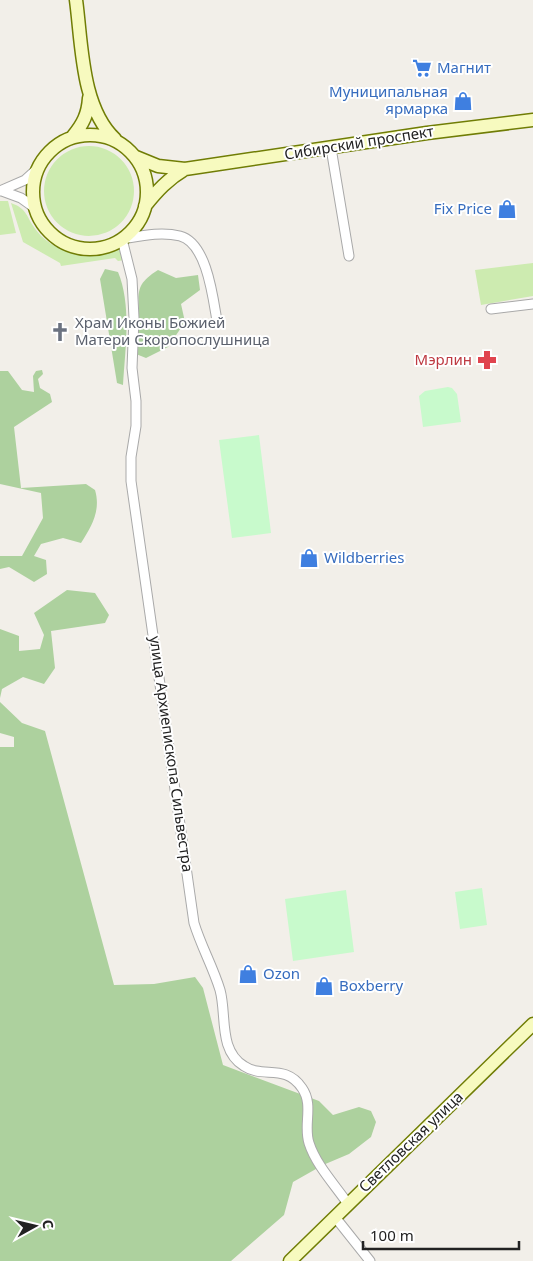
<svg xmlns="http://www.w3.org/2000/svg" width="533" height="1261" font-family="'Noto Sans',sans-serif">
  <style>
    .grass { fill: #cdebb0 }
    .forest { fill: #add19e }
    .park { fill: #c8facc }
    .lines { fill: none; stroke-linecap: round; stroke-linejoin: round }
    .street-casing { stroke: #a9a9a9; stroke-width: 11 }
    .secondary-casing { stroke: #707d05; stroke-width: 15 }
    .street { stroke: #fff; stroke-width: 9 }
    .secondary { stroke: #f7fabf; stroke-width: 12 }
    .labels { text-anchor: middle; stroke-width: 4; stroke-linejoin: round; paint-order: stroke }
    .shop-label { font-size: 15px; fill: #366cbe; stroke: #fff; text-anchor: start }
    .street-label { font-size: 15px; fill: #222; stroke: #fff }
    .worship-label { font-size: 15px; fill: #5b616d; stroke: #fff; text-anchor: start }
    .health-label { font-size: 15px; fill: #be3a42; stroke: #fff; text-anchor: end }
  </style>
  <rect width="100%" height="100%" fill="#f2efe9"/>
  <path class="grass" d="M44 191a45 45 0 1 1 90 0a45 45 0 1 1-90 0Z
    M0,201H8L16,233L0,235Z
    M11,203C28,209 26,217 36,230C55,255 91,260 118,247L125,260L118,261L115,258L61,266L60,263L23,242Z
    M533,263V296L481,305L475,270Z"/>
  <path class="forest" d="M105,269L118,272C132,306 125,349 123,385L117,383L100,279Z
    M158,270L176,278L198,275L200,290L181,304L185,322L168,347L146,358L136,354C137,342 139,329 139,318C139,293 134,285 158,270Z
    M42,370L43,374L38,379L40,388L50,394L52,402L14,427L21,488L86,484L95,490C101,510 92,526 81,543L63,538L41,544L34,556L46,560L47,574L34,582L9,567L0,569V556H22L43,518L41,493L0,484V371H8L22,390L34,392L33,376L36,371Z
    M67,590L95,593L109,615L105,623L51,631L55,668L44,684L23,677L2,689L0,698V629L19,636V651L40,649L44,635L34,613Z
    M0,702L22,723L45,731L114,985L154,984L195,977L203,988L223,1065L319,1101L333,1115L359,1107L371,1111L376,1122L371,1137L349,1154L323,1165L293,1182L284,1215L231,1261H0V747H14V737L0,733Z"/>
  <path class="park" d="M448,387L452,388L457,394L461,422L423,427L419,396L425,391Z
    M259,435L271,533L232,538L219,440Z
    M482,888L487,925L460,929L455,892Z
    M346,890L354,952L293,961L285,899Z"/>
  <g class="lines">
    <g class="street-casing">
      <path id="street" d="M331,148L349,256
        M0,191L25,180L37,169
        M2,191L21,198L35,208
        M491,309L533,304
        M217,321C213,298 207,243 180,236C161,231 140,236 122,239L132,279L134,318L132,368L136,401V426L131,457V481L194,923C201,946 213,967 220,990C227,1015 218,1050 244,1066C263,1079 285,1063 302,1088C314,1105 303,1125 309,1143C316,1165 335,1185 348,1204
        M335,1217L370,1261"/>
    </g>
    <g class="secondary-casing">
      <path id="secondary" d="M76,0C82,44 81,107 115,139
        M33 192a57 57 0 1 1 114 0a57 57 0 1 1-114 0Z
        M73,136C83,124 88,114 89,98
        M136,157L158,166L185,169L427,133L533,120
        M145,206C157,191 168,179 185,169
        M290,1261L533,1024"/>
    </g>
    <use href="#street" class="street"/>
    <use href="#secondary" class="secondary"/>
  </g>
  <defs>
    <g id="supermarket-bare" transform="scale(1.5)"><path d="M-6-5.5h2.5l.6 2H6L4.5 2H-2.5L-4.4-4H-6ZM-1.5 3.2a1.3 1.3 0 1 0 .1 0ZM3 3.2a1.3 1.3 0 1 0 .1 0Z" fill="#3f7fe0" stroke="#fff" stroke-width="2.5" paint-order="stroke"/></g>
    <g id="shop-bare" transform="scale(1.5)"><path d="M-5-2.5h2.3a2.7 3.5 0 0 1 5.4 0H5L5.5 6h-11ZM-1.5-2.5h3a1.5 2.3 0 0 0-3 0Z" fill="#3f7fe0" stroke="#fff" stroke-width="2.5" paint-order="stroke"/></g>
    <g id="church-bare" transform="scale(1.5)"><path d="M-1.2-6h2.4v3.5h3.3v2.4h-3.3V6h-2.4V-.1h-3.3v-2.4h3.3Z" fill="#6b7280" stroke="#fff" stroke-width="2.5" paint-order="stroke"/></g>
    <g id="pharmacy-bare" transform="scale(1.5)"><path d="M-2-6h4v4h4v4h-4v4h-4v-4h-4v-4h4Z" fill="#e0444e" stroke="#fff" stroke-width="2.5" paint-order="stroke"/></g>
  </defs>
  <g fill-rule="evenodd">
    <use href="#supermarket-bare" x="422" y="68"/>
    <use href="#shop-bare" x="463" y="101"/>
    <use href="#shop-bare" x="507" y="209"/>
    <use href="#church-bare" x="60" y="332"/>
    <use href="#pharmacy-bare" x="487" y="360"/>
    <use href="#shop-bare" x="309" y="558"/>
    <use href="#shop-bare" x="248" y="974"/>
    <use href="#shop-bare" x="324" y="986"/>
  </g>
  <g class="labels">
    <g class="shop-label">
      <text x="437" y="73">Магнит</text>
      <text x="448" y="97" text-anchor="end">Муниципальная<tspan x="448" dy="17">ярмарка</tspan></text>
      <text x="492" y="214" text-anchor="end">Fix Price</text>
      <text x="324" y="563">Wildberries</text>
      <text x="263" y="979">Ozon</text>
      <text x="339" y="991">Boxberry</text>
    </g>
    <g class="street-label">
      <text transform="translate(359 143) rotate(-9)" y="5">Сибирский проспект</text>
      <text transform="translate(171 754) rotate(82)" y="5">улица Архиепископа Сильвестра</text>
      <text transform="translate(411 1142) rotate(-44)" y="5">Светловская улица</text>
    </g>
    <g class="worship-label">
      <text x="75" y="328">Храм Иконы Божией<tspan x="75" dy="17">Матери Скоропослушница</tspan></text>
    </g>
    <g class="health-label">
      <text x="472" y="365">Мэрлин</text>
    </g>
  </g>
  <g transform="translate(35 1226) rotate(82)" stroke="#ffffff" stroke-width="4" paint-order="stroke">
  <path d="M0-4L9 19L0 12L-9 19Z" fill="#222222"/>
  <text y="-8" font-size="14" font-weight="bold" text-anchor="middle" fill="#222222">С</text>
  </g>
  <path d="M363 1241v8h156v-8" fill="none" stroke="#222222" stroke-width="2.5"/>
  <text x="370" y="1241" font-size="15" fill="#222222" stroke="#ffffff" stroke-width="4" paint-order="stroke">100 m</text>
</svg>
